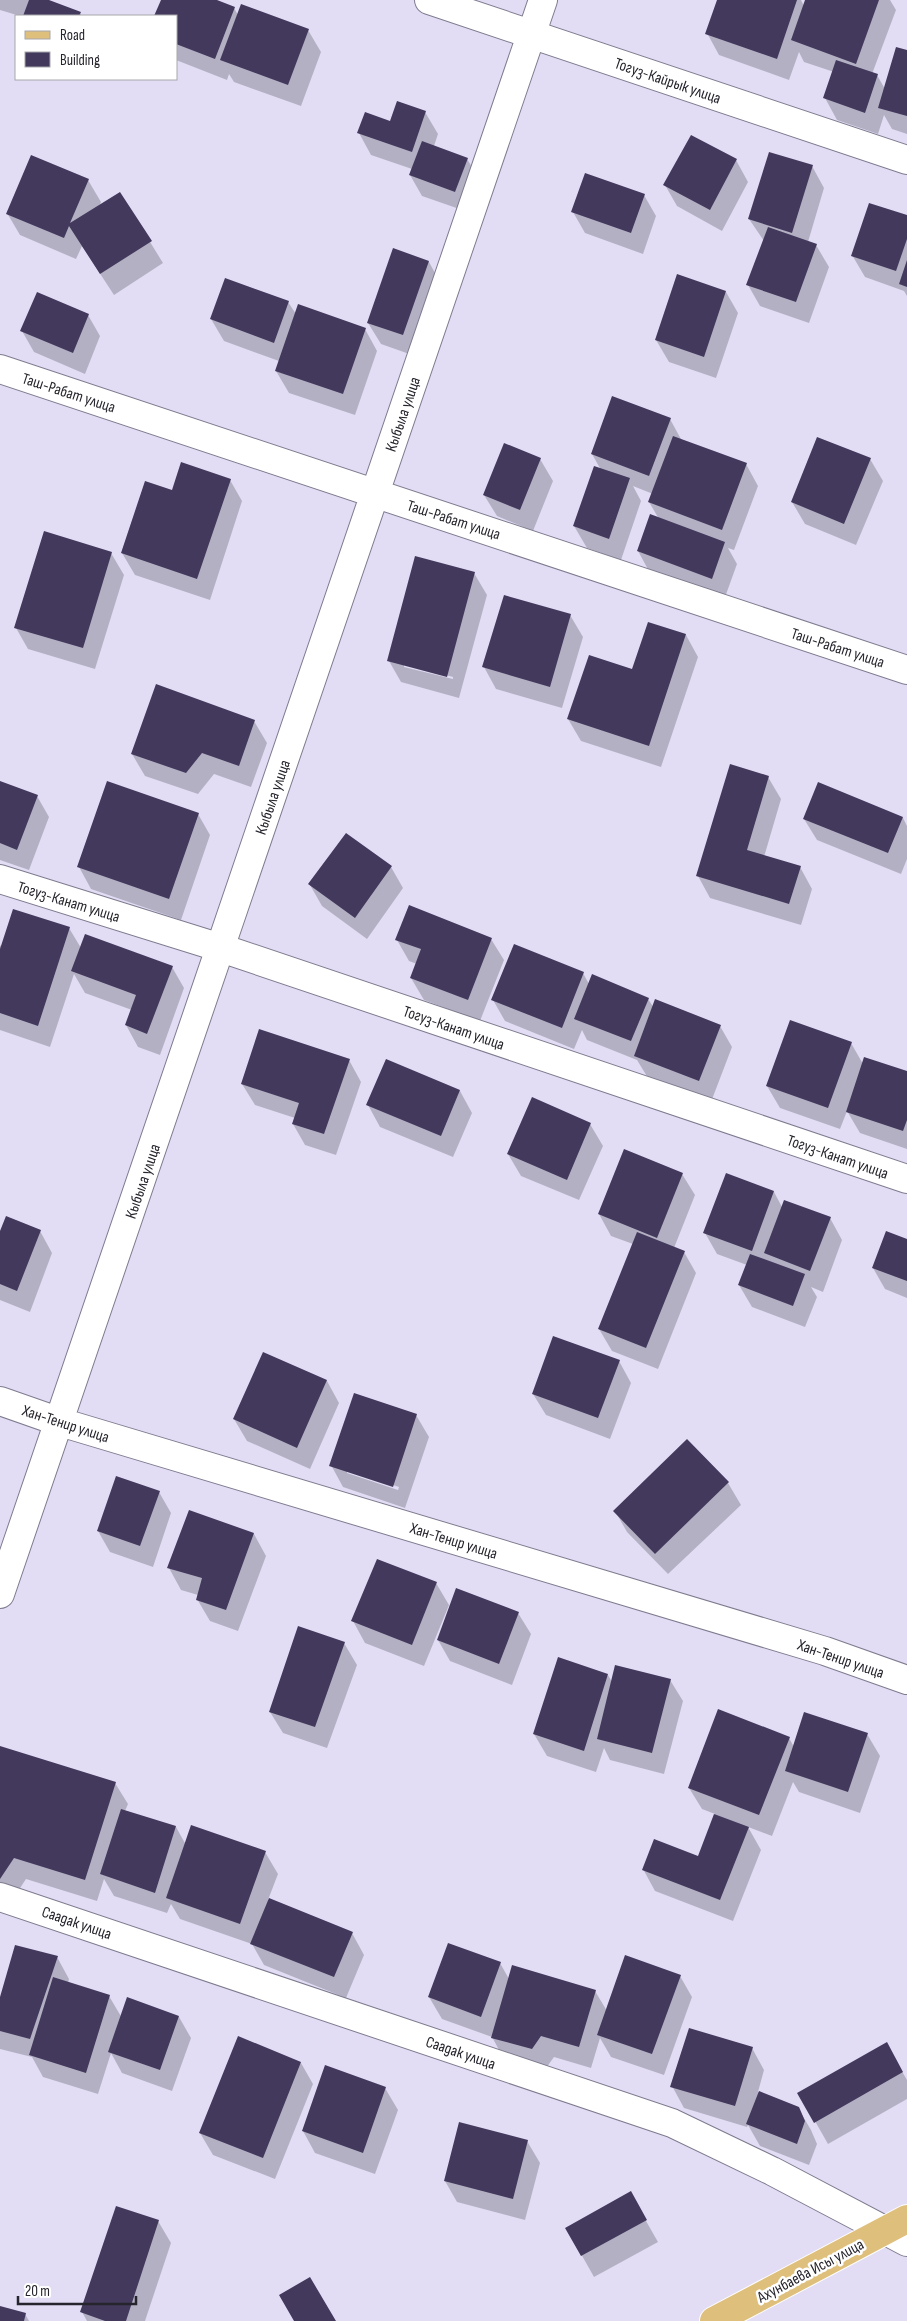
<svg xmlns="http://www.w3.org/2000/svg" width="907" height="2321" font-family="'Sofia Sans Condensed',sans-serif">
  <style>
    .shadow { fill: #0003; fill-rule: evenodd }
    .building { fill: #43395d }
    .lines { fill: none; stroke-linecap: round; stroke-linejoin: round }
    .minor-casing { stroke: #7f7b8f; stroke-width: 30 }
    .major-casing { stroke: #fff; stroke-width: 30 }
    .minor { stroke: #fff; stroke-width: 28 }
    .major { stroke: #dfbf7c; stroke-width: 28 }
    .labels { text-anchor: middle; stroke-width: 5; stroke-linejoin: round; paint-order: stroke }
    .street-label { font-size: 16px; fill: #26242c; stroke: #fff }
  </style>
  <rect width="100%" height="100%" fill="#e2ddf4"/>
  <path class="shadow" d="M0,0H46L80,13L82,16H20L0,10Z
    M162,0H213L234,8L238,15L308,30L321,52L301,106L234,82L229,74L227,80L176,60V16H156Z
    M718,0H801L804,6L807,0H890L896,10L872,74L877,75L885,89L907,52V134L892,129L884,115L878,134L837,120L825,98L834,72L804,62L799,52L789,80L719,55L707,33Z
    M425,112L438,134L434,146L467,159L480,180L468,212L422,196L410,175L412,169L371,155L359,133Z
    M736,160L748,182L722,231L677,206L665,185Z
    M812,166L824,188L808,242L816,245L829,267L809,323L760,306L748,285L764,241L749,219Z
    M88,180L101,202L99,207L120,193L163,263L114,295L82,246L76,259L20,235L7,213Z
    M644,195L656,216L643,254L585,233L573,212Z
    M907,217V296L904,291L865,277L852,255Z
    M394,250L429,262L441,284L415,356L381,344L368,323Z
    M726,292L738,313L716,378L669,362L656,340Z
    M288,302L296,314L365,329L377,351L355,415L289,393L276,371L279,361L224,341L211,319Z
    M88,315L100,336L85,374L34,352L22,331Z
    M670,419L682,441L746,464L758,486L734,550L728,548L737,564L724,600L650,573L638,551L659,519L649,502L653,494L633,486L641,501L621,560L587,548L574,526L601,470L592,454Z
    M540,459L553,481L533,531L497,516L484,495Z
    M870,459L883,481L856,545L805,524L792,502Z
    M230,480L242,501L210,600L135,575L122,553L173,492Z
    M111,553L124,575L95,669L28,649L16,628Z
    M474,573L487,595L459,698L401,682L389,661ZM404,664L453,677V679L404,667Z
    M570,615L583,637L562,708L496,689L484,667Z
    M649,624L686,635L698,657L661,767L581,741L568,719L633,671Z
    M254,721L267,743L251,787L214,774L198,794L145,776L132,754Z
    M768,777L781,799L764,857L800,867L812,889L801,925L710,898L698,876Z
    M0,782L37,796L49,817L29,870L0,860Z
    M198,814L210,835L181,920L91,889L79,867Z
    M903,818L907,826V859L901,874L817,840L804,819Z
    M391,867L403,888L367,939L322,906L310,885Z
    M69,928L81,948L172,967L184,988L160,1055L138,1047L126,1025L132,1010L85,993L74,974L50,1047L0,1030V945L2,948Z
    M491,939L504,960L480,1021L424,1000L411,978L417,964L409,961L397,940Z
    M583,973L589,984L648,999L654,1008L720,1026L732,1047L711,1102L648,1078L637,1060L587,1040L582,1030L574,1049L505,1021L493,1000Z
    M851,1043L863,1064L907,1073V1149L860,1133L847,1111L840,1129L780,1108L767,1086Z
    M349,1060L361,1082L336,1155L305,1145L293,1124L295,1118L255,1105L242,1084Z
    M386,1060L460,1091L472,1113L453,1157L380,1127L368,1105Z
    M590,1124L603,1146L579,1200L521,1176L508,1154Z
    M682,1174L695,1195L674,1248L684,1252L696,1273L658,1369L612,1351L599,1329L633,1244L611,1236L599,1214Z
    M727,1175L774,1192L782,1207L830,1218L842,1240L823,1292L811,1287L817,1297L805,1327L752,1307L739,1285L747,1265L717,1254L705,1233Z
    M40,1231L52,1253L30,1312L0,1300V1234Z
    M907,1240V1298L885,1289L873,1268Z
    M264,1353L327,1381L339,1403L310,1469L247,1441L234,1419Z
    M619,1361L631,1383L610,1439L546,1415L533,1394Z
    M416,1415L429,1437L405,1508L343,1487L331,1465ZM347,1470L399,1487L398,1490L347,1473Z
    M687,1441L728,1483L741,1505L668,1574L627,1532L615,1511Z
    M159,1492L171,1513L153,1567L110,1552L98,1531Z
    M189,1511L254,1534L266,1556L238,1631L210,1621L197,1599L198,1595L181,1590L169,1568Z
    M436,1583L449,1605L424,1666L365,1643L353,1621Z
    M518,1613L531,1634L512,1685L450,1661L438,1640Z
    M344,1643L357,1665L327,1748L283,1733L270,1712Z
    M608,1675L612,1682L670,1680L683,1701L664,1774L610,1760L604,1748L596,1772L547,1756L534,1734Z
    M867,1734L880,1756L860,1813L799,1792L793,1782L772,1836L748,1827L761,1850L733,1921L655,1891L643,1869L699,1857L715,1814L702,1809L689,1788L789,1738L794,1747Z
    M0,1747L115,1783L128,1804L125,1811L176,1827L186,1845L265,1852L278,1874L268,1900L352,1933L364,1955L346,1998L264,1965L252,1944L180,1919L171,1904L167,1913L114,1896L104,1879L97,1901L26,1879L11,1902L0,1899Z
    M57,1957L69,1979L68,1983L109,1996L122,2018L179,2017L191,2038L172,2091L122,2073L111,2053L98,2094L43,2077L32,2057L0,2049V1998Z
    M500,1963L509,1979L595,1991L607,2011L680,1976L692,1997L664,2075L611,2057L600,2038L591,2068L554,2057L544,2071L504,2059L492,2037L442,2019L429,1997Z
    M886,2044L907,2080V2099L828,2144L799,2093Z
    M752,2048L764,2070L758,2092L798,2108L811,2130L817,2144L809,2165L760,2146L748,2125L747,2127L684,2108L672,2086Z
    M301,2063L313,2084L275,2179L213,2155L200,2133Z
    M326,2067L385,2088L398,2110L375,2174L315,2153L303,2131Z
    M527,2141L540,2163L525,2220L457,2202L445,2181Z
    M630,2193L658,2242L594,2277L567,2229Z
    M158,2221L171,2243L145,2321H87L82,2312Z
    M0,2307L25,2314L29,2321H0Z"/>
  <path class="building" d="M29,0H49L81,12L79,16H23Z
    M161,0H217L235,7L215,59L176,44V16H154Z
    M717,0H797L777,59L705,34Z
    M805,0H879L856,64L791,40Z
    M241,4L309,29L288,85L220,60Z
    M896,47L907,50V116L878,108Z
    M836,60L878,74L865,113L823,98Z
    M397,101L426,111L412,152L357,133L365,112L390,121Z
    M691,135L737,159L710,210L663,185Z
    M422,141L468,158L455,192L409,175Z
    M769,152L813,165L792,233L748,219Z
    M31,155L89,179L70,223L120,192L152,241L100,274L69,226L64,238L6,214Z
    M585,173L645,194L631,233L571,212Z
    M869,203L907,215V239L896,271L851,256Z
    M768,227L817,244L796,302L746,285Z
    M393,248L429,261L403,335L367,323Z
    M907,260V287L899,284Z
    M677,274L726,291L704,357L655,340Z
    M225,278L289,301L274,343L210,319Z
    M37,292L89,314L73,353L20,331Z
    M298,304L366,328L343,394L275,371Z
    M612,396L671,418L649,476L591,454Z
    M673,436L747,463L722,530L648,502Z
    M817,437L871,458L844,524L791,502Z
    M504,443L541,458L520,510L483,495Z
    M181,462L231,479L197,579L121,553L145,481L172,490Z
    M594,466L630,478L609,539L573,526Z
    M650,514L725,542L712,579L637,551Z
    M44,531L112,552L83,648L14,628Z
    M415,556L475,572L447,677L387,661Z
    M504,595L571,614L550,687L482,667Z
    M648,622L686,634L649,746L567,719L589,655L632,669Z
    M156,684L255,720L239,766L202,753L186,773L131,754Z
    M730,764L769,776L747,850L801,866L789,904L696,876Z
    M0,781L38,795L17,850L0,843Z
    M107,781L199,813L169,899L77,867Z
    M818,782L903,817L888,853L803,819Z
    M346,833L392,866L355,918L308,884Z
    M409,905L492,938L468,1000L410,978L421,949L395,940Z
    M13,909L70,927L38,1026L0,1013V949Z
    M85,934L173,966L147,1034L125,1025L136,995L71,971Z
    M514,944L584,972L562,1028L491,1000Z
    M592,974L649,998L631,1041L574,1019Z
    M655,999L721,1025L699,1081L634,1056Z
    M790,1020L852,1042L828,1108L766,1086Z
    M259,1029L350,1059L324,1134L292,1124L299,1103L241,1084Z
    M864,1057L907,1071V1120L903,1131L846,1112Z
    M386,1059L460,1090L441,1136L366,1105Z
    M532,1097L591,1123L567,1180L507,1154Z
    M624,1149L683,1173L657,1238L598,1214Z
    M726,1173L774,1191L752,1251L703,1233Z
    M784,1200L831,1217L810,1271L764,1253Z
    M6,1216L41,1230L17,1291L0,1284V1231Z
    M886,1231L907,1239V1281L872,1268Z
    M637,1232L685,1251L646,1348L598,1329Z
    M750,1254L805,1274L793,1306L738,1285Z
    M553,1336L620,1360L598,1418L532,1394Z
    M263,1352L327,1380L297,1448L233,1419Z
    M354,1393L417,1414L393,1487L329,1466Z
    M687,1439L729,1482L655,1554L613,1511Z
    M116,1476L160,1491L140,1546L97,1531Z
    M189,1510L254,1533L226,1610L196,1600L202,1578L167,1568Z
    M377,1559L437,1582L412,1645L351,1621Z
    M456,1588L519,1612L499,1664L437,1640Z
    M298,1626L345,1642L315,1727L269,1712Z
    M558,1657L608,1674L584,1751L533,1734Z
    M615,1665L671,1679L652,1753L597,1739Z
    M718,1709L790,1737L759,1815L688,1788Z
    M804,1712L868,1733L848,1792L785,1771Z
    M0,1746L116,1782L85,1880L14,1858L0,1879Z
    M121,1809L176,1826L155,1893L100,1874Z
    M714,1814L749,1827L720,1900L642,1870L654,1839L698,1856Z
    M191,1825L266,1851L240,1924L166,1898Z
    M269,1898L353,1932L334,1977L250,1944Z
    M448,1943L501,1962L481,2017L428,1997Z
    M15,1945L58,1956L30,2039L0,2031V1997Z
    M625,1955L681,1975L652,2054L597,2035Z
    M512,1965L596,1990L579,2047L541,2036L532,2049L491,2038Z
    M53,1977L110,1995L86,2073L29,2055Z
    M127,1997L179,2016L160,2070L108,2052Z
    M689,2028L753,2047L735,2106L670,2087Z
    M238,2036L301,2062L263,2158L199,2133Z
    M887,2042L903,2072L814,2123L797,2093Z
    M325,2065L386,2087L363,2153L302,2131Z
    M759,2091L799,2107L805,2121L797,2144L746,2124Z
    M459,2122L528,2140L513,2199L444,2181Z
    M631,2191L647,2220L581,2256L565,2228Z
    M116,2206L159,2220L126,2321H105L80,2312Z
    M310,2277L336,2321H294L279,2295Z
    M0,2306L26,2313L24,2321H0Z"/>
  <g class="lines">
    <g class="minor-casing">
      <path id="minor" d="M429,0L907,160
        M0,369L907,670
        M0,879L221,948L907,1179
        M0,1401L60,1422L825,1651L907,1680
        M0,1594L543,0
        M0,1897L672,2123L772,2171L907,2242"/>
    </g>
    <g class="major-casing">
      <path id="major" d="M714,2321L907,2219"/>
    </g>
    <use href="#minor" class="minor"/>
    <use href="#major" class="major"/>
  </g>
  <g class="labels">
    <g class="street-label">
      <text transform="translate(668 80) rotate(19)" y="6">Тогуз-Кайрык улица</text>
      <text transform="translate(69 392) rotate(18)" y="6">Таш-Рабат улица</text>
      <text transform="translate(402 414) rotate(-71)" y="6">Кыбыла улица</text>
      <text transform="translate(454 519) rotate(18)" y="6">Таш-Рабат улица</text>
      <text transform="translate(838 647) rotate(18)" y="6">Таш-Рабат улица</text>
      <text transform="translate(272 797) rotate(-71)" y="6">Кыбыла улица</text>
      <text transform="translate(69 901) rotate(17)" y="6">Тогуз-Канат улица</text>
      <text transform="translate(454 1027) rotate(19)" y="6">Тогуз-Канат улица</text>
      <text transform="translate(838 1156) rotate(19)" y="6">Тогуз-Канат улица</text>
      <text transform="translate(142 1181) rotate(-71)" y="6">Кыбыла улица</text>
      <text transform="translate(66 1423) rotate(18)" y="6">Хан-Тенир улица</text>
      <text transform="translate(454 1540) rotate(17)" y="6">Хан-Тенир улица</text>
      <text transform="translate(841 1658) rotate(19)" y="6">Хан-Тенир улица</text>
      <text transform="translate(77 1922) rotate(19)" y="6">Саадак улица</text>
      <text transform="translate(461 2052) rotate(19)" y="6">Саадак улица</text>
      <text transform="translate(810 2270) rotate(-28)" y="6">Ахунбаева Исы улица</text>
    </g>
  </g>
  <rect x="15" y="15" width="162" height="65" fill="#ffffff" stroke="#a8a7ab"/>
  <rect x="25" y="31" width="25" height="8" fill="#dfbf7c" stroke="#a8a7ab"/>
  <text x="60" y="40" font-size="15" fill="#26242c">Road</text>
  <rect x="25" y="52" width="25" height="15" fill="#43395d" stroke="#a8a7ab"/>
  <text x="60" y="65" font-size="15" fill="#26242c">Building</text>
  <path d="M18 2296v8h118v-8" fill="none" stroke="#26242c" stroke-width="2.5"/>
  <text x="25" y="2296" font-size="15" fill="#26242c" stroke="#ffffff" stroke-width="4" paint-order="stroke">20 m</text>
</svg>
